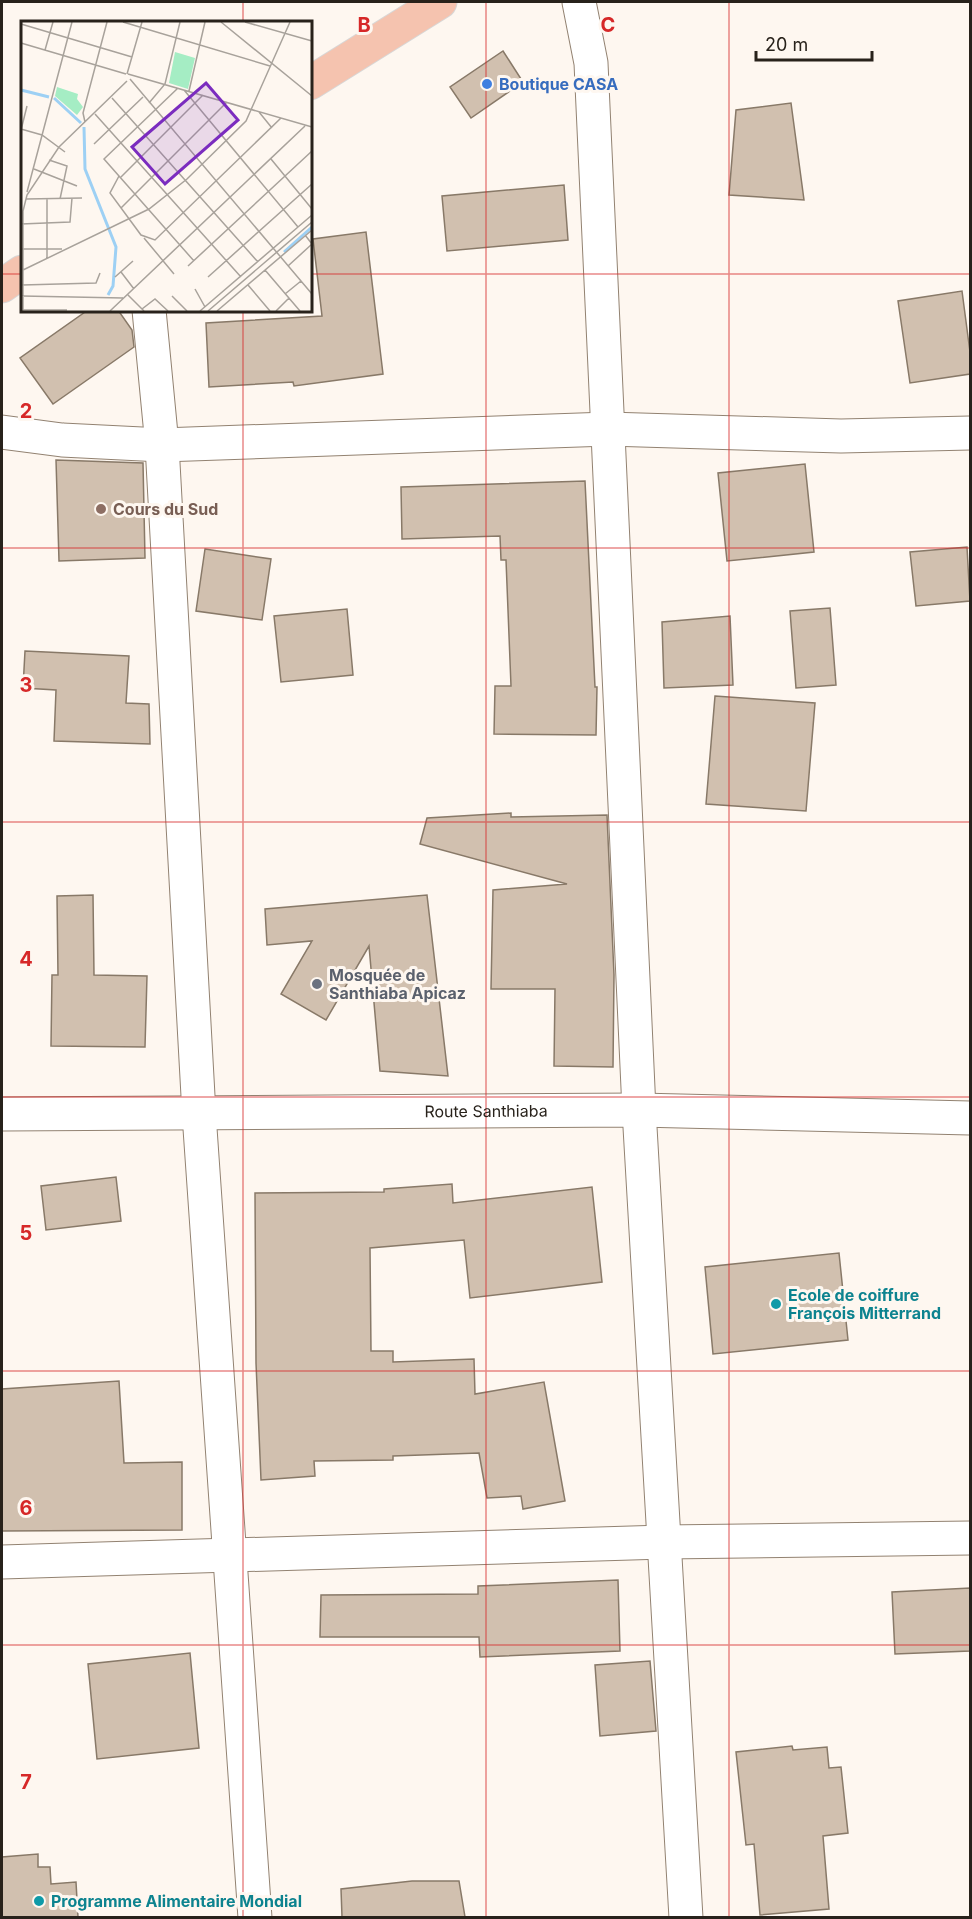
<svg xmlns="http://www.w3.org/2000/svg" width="972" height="1919" font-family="Inter,sans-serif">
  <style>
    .building { fill: #d1c0af; stroke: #887968; stroke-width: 1.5 }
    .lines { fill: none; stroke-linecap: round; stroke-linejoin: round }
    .minor-casing { stroke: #928271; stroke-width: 35 }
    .major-casing { stroke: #d8d7d6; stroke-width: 35 }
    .minor { stroke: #fff; stroke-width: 33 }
    .major { stroke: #f5c3af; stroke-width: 33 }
    .grid { fill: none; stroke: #d62828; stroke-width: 1.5; stroke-opacity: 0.55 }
    .shop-dot { fill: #3f7fe0; stroke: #fef7f0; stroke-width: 2 }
    .education-dot { fill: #8d6e63; stroke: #fef7f0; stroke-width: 2 }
    .worship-dot { fill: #6b7280; stroke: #fef7f0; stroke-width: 2 }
    .culture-dot { fill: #0f9aa8; stroke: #fef7f0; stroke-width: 2 }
    .labels { text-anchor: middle; stroke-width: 6; stroke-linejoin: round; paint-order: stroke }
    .shop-label { font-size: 16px; font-weight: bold; fill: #366cbe; stroke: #fef7f0; text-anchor: start }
    .education-label { font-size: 16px; font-weight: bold; fill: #785e54; stroke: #fef7f0; text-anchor: start }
    .worship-label { font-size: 16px; font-weight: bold; fill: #5b616d; stroke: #fef7f0; text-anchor: start }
    .street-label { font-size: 16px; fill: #28221b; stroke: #fef7f0 }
    .culture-label { font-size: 16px; font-weight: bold; fill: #0d838f; stroke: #fef7f0; text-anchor: start }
    .inset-river { fill: none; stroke: #9dd0f4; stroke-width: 3 }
    .inset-road { fill: none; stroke: #a8a29b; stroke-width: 1.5 }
    .view { fill: #7b2cbf; fill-opacity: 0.15; stroke: #7b2cbf; stroke-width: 3 }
    .inset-edge { fill: none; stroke: #28221b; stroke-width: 3 }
    .grid-label { font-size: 20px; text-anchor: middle; font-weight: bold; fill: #d62828; stroke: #fef7f0; stroke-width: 6; stroke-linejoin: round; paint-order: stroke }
  </style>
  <rect width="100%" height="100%" fill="#fef7f0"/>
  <path class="building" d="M503,51L523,82L471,118L450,87Z
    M791,103L804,200L729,195L736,110Z
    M564,185L568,240L447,251L442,196Z
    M366,232L383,374L294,386L293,382L209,387L206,323L322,316L313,239Z
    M962,291L970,352V374L910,383L898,301Z
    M88,310H118L132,330L134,347L53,404L20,358Z
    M56,460L143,463L145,558L59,561Z
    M805,464L814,552L727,561L718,473Z
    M585,481L595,687H597L596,735L494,734L495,686H511L506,560H501L500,536L402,539L401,487Z
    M967,547L970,601L916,606L910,552Z
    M205,549L271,559L262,620L196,611Z
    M830,608L836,685L796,688L790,611Z
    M347,609L353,675L281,682L274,616Z
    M730,616L733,685L664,688L662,622Z
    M25,651L129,656L126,703L149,704L150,744L54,741L56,690L23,688Z
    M715,696L815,703L806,811L706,804Z
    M511,813V817L607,815L614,975L613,1067L554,1066L555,989H491L493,890L567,884L420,844L427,818Z
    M93,895L94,975L147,976L145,1047L51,1046L52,975H58L57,896Z
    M427,895L448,1076L380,1071L369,946L326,1020L281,994L312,941L267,945L265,909Z
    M116,1177L121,1221L46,1230L41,1186Z
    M452,1184L453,1203L592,1187L602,1282L470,1298L464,1240L370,1248L371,1351H393V1362L474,1359L475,1394L544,1382L565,1501L523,1509L521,1496L487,1498L479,1453L393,1456V1460L314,1461L315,1476L261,1480L256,1363L255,1193L384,1192V1189Z
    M839,1253L848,1340L713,1354L705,1267Z
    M119,1381L124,1463L182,1462V1530L2,1531V1389Z
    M618,1580L620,1651L480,1657L479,1637H320L321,1595L478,1594V1586Z
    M970,1588V1651L895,1654L892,1592Z
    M190,1653L199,1748L97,1759L88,1664Z
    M650,1661L656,1731L600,1736L595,1665Z
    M792,1746L793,1750L827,1747L829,1768L841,1767L848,1833L823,1836L829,1909L760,1915L754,1844L746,1845L736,1752Z
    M38,1854V1867H50L51,1884L76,1882L78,1917H2V1857Z
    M412,1881H459L465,1917H342L341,1889Z"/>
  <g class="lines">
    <g class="minor-casing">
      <g id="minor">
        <path d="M579,2L591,63L639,1110L686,1918"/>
        <path d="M149,310L162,445L199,1114L255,1918"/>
        <path d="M2,432L62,440L162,445L608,429L841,436L970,433"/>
        <path id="s1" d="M2,1114L639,1110L970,1118"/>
        <path d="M2,1562L664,1542L970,1538"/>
      </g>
    </g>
    <g class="major-casing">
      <path id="major" d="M310,83L440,2
        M2,286L22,272"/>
    </g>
    <use href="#minor" class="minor"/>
    <use href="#major" class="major"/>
  </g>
  <path class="grid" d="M243,2V22M486,2V1918M729,2V1918M2,274H22M310,274H970M243,310V1918M2,548H970M2,822H970M2,1097H970M2,1371H970M2,1645H970"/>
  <circle class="shop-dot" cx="487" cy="84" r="6"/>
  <circle class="education-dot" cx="101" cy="509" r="6"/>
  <circle class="worship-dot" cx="317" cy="984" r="6"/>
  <g class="culture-dot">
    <circle cx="776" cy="1304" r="6"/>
    <circle cx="39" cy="1901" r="6"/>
  </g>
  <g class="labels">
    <g class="shop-label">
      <text x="499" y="90">Boutique CASA</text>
    </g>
    <g class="education-label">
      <text x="113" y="515">Cours du Sud</text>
    </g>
    <g class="worship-label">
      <text x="329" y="981">Mosquée de<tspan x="329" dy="18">Santhiaba Apicaz</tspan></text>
    </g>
    <g class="street-label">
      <text dy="6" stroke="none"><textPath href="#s1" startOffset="484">Route Santhiaba</textPath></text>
    </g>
    <g class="culture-label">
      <text x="788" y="1301">Ecole de coiffure<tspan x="788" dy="18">François Mitterrand</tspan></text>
      <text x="51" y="1907">Programme Alimentaire Mondial</text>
    </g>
  </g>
  <g transform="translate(21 21)">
    <rect width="291" height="291" fill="#fef7f0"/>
    <path d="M154,31L174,37L167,68L148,62ZM36,66L57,73L56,78L62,86L56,94L34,75Z" fill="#a5edc4"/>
    <path class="inset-river" d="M0,69L28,76M33,77L60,102M63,106L64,148L95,226L92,265L87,274M263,231L291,206"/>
    <path class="inset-road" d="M102,1L249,45M200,1L291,75M224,1L291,20M0,3L111,36M0,22L105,53M24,29L32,1M106,53L121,1M107,53L291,106M109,58L291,273M157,67L83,138L173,240M163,69L277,206M168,70L184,1M91,77L237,241M128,82L144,63L159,1M238,91L251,107M74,93L220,256M64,101L62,92L86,1M0,108L21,114L44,131M0,109L6,85M73,123L122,76M250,138L291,188M28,139L46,145L39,178M13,148L56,165M98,155L89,172L120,214L134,219L260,97M100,156L182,74M6,171L51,1M5,178L61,177M26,178V237M100,187L206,81M0,203L49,201L51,177M123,217L153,253M1,228H41M167,245L291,130M267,245L291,223L284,214M2,249L128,188L166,158L225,100L269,1M244,249L279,290M100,251L113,268M94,256L112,240M187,256L291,163M1,264L75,262L79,252M227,264L249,290M174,268L184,286M264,273L280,260M107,274L123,290M1,275L102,277M151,275L166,290M121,288L134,278L147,290M2,289H46M2,290V190L6,174L38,126L106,60M89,290L284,105M179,290L291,194M187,290L291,201M196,290L291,209M255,290L268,277"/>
    <path class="view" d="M185,62L217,99L144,163L111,126Z"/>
    <rect width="291" height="291" class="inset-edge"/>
  </g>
  <g class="grid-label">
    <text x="364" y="32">B</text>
    <text x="608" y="32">C</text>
    <text x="26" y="418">2</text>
    <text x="26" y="692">3</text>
    <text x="26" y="966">4</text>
    <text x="26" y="1240">5</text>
    <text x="26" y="1515">6</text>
    <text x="26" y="1789">7</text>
  </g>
  <rect width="972" height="1919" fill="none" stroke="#28221b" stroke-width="6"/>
  <path d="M756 51v9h116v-9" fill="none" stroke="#28221b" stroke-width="3"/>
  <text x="765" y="51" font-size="18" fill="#28221b" stroke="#fef7f0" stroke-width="4.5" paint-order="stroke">20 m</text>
</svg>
